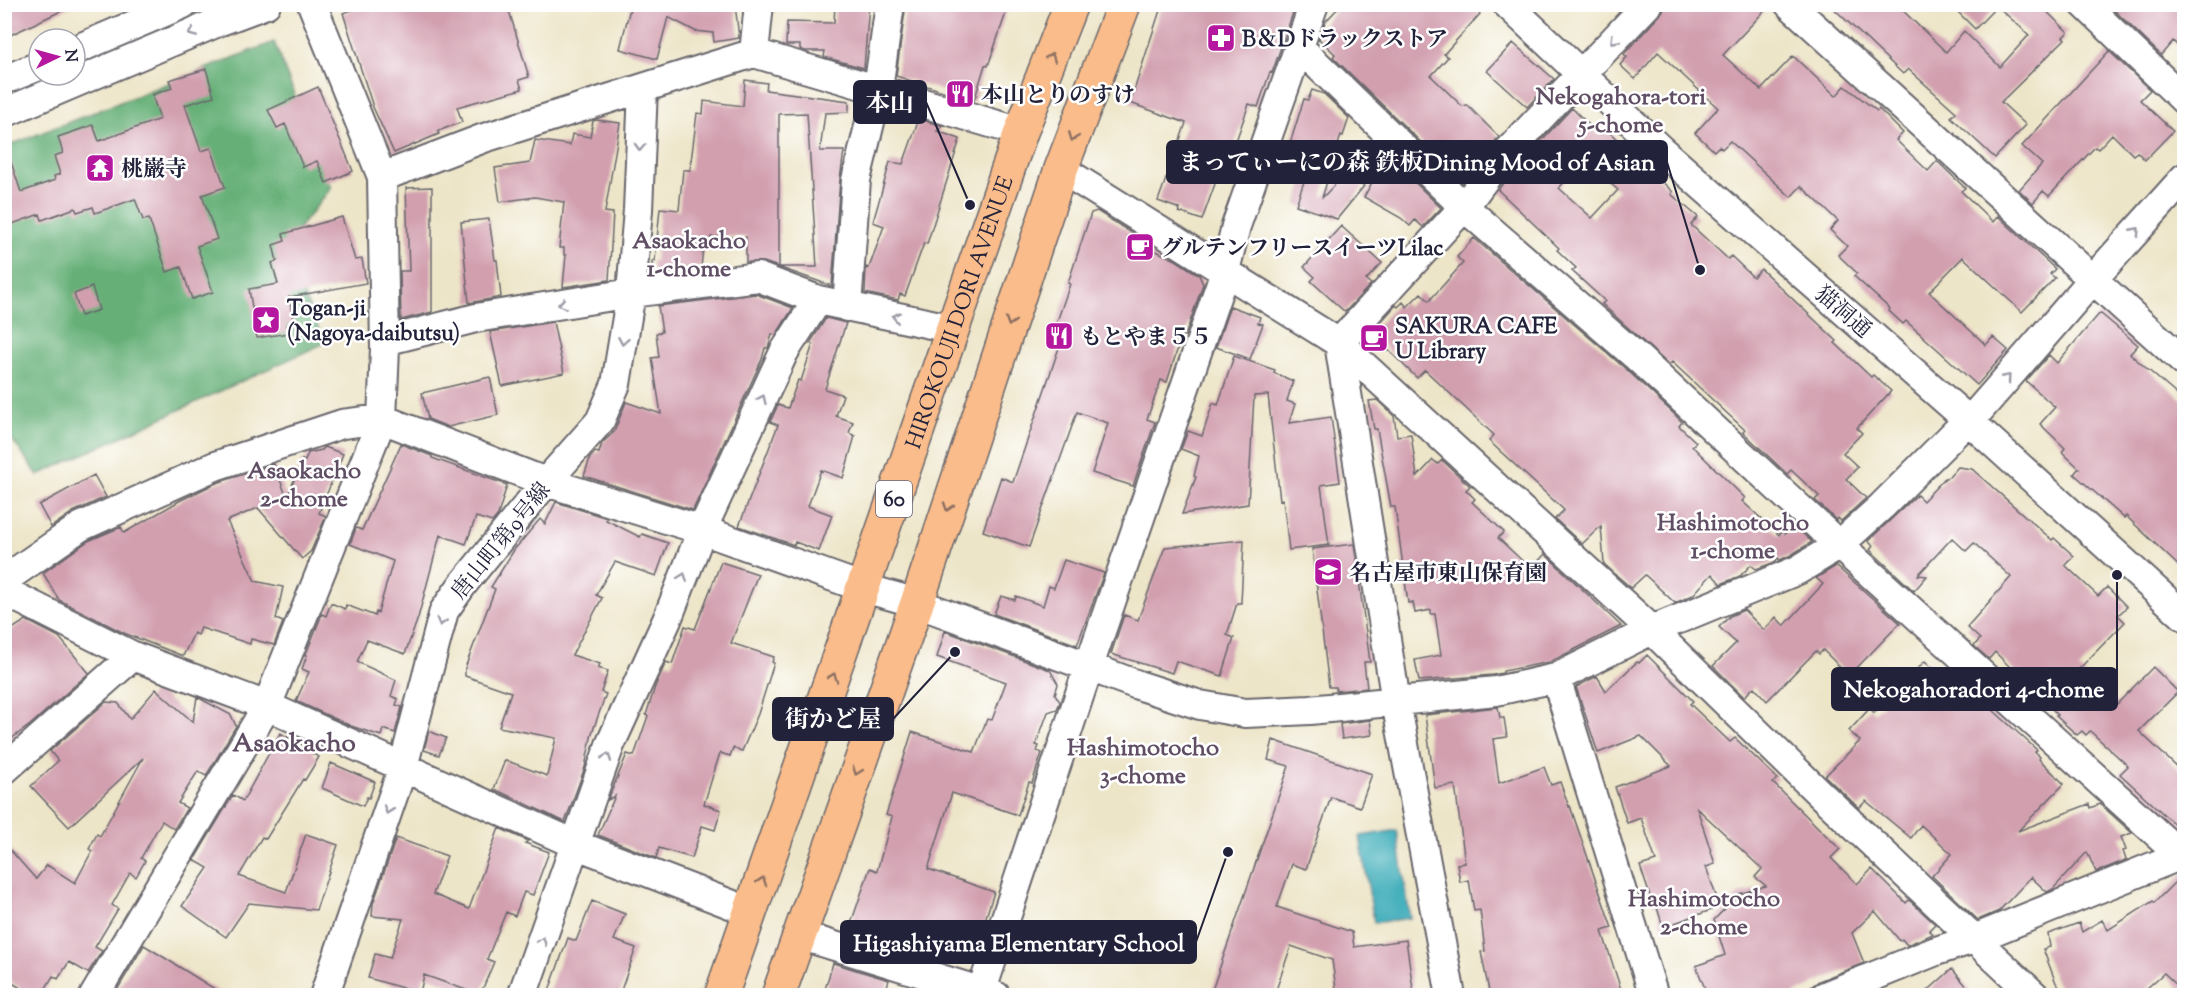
<svg xmlns="http://www.w3.org/2000/svg" width="2189" height="1000" font-family="'Sorts Mill Goudy','Noto Serif JP',serif">
  <style>
    .forest { fill: #66b078; stroke: #44695a; stroke-width: 1.5 }
    .water { fill: #39aab7; stroke: #2e6679; stroke-width: 1.5 }
    .building { fill: #d29faf; fill-rule: evenodd }
    .lines { fill: none; stroke-linecap: round; stroke-linejoin: round }
    .minor-casing { stroke: #69666c; stroke-width: 32 }
    .major-casing { stroke: #69666c; stroke-width: 36 }
    .minor { stroke: #fff; stroke-width: 28 }
    .major { stroke: #f9bc8a; stroke-width: 33 }
    .oneway { stroke: #9c9ca7 }
    .oneway2 { stroke: #8e6f62 }
    .labels { text-anchor: middle; stroke-width: 5; stroke-linejoin: round; paint-order: stroke }
    .shield { fill: #fff; stroke: #646476; stroke-width: 1.5 }
    .shield-label { font-size: 21px; font-weight: bold; fill: #22223b }
    .poi-label { font-size: 22px; font-weight: bold; fill: #22223b; stroke: #fff; text-anchor: start }
    .street-label { font-size: 22px; fill: #22223b; stroke: #fff }
    .neighbourhood-label { font-size: 24px; font-weight: bold; fill: #604e64; stroke: #fff }
    .quarter-label { font-size: 26px; font-weight: bold; fill: #604e64; stroke: #fff }
    .leader { fill: none; stroke: #22223b; stroke-width: 2 }
    .callout-dot { fill: #22223b; stroke: #fff; stroke-width: 2 }
    .callout { fill: #22223b; stroke: #22223b; stroke-width: 2 }
    .callout-label { font-size: 24px; text-anchor: middle; font-weight: bold; fill: #fff }
  </style>
  <rect width="100%" height="100%" fill="#fff"/>
  <filter id="ink" filterUnits="userSpaceOnUse"><feTurbulence type="fractalNoise" baseFrequency=".0167" numOctaves="2"/><feDisplacementMap in="SourceGraphic" scale="12" xChannelSelector="R" yChannelSelector="G"/><feConvolveMatrix kernelMatrix="1 2 1 2 8 2 1 2 1" color-interpolation-filters="sRGB"/></filter>
  <filter id="wash" filterUnits="userSpaceOnUse"><feTurbulence type="fractalNoise" baseFrequency=".008" numOctaves="4" result="noise"/><feDisplacementMap in="SourceGraphic" scale="24" xChannelSelector="R" yChannelSelector="G"/><feGaussianBlur stdDeviation="1.35" result="paint"/><feColorMatrix in="noise" values="0 0 0 0 0 0 0 0 0 0 0 0 0 0 0 0 0 1.4 0 .05"/><feComposite in="paint" operator="in"/></filter>
  <g filter="url(#wash)">
    <rect width="100%" height="100%" fill="#ede5c8"/>
    <path class="forest" d="M274,42L331,188L283,248L325,343L38,475L5,430V147Z"/>
    <path class="water" d="M1397,830L1410,918L1374,923L1360,836Z"/>
    <g id="blocks">
      <path class="building" d="M4,4H76L4,38Z
        M370,4H507L529,77L519,80L522,89L457,107L462,122L438,131L439,134L394,153L373,107L343,13Z
        M631,4H735L739,38L714,42L713,33L695,31L668,17L657,59L620,49Z
        M835,4H869L864,68L824,57L825,51H805L800,49V45H786L787,22L834,23Z
        M906,4H1009L988,66L985,65L974,101L896,76Z
        M1162,4H1296L1272,73L1270,72L1258,107L1249,104L1230,158L1225,156L1202,220L1179,212L1180,209L1158,201L1186,123L1130,103Z
        M1342,4H1470L1480,14L1444,54L1448,57L1431,76L1462,106L1467,105L1499,137L1483,154L1462,182L1333,57L1335,54L1319,39L1325,22Z
        M1667,4H1771L1723,55L1761,90L1793,56L1836,96L1845,86L1877,111L1879,109L1903,133L1896,140L1928,171L1937,161L1965,188L1961,191L1993,222L1998,216L2055,269L2050,274L2055,278L2022,312L1963,257L1929,292L1986,345L1993,337L2008,350L1977,385L1906,321L1903,324L1889,311L1890,309L1854,276L1857,273L1838,255L1847,246L1830,230L1838,221L1801,186L1791,197L1730,141L1722,149L1719,146L1714,151L1695,133L1718,108L1658,52L1635,79L1620,65L1627,57L1624,54L1660,15Z
        M1829,4H1896L1946,52L1964,31L2000,67L2029,35L1997,6L1975,29L1950,4H2039L2068,32L2063,37L2065,39L2001,102L2026,125L1995,158L1951,117L1956,112L1908,69L1903,74Z
        M2108,4H2184V52L2173,41L2161,55Z
        M1513,43L1554,79L1527,107L1487,71Z
        M2109,51L2150,90L2140,100L2173,131L2145,160L2137,152L2133,155L2112,134L2098,149L2095,147L2049,196L2043,191L2033,203L2019,190L2042,164L2022,146Z
        M206,69L214,96L185,105L201,151L211,148L225,187L202,195L217,239L197,246L213,292L192,299L181,267L167,272L149,219L143,220L135,199L95,213L93,207L77,212L75,208L42,220L40,214L4,227V153H8L21,192L55,180L54,176L60,174L54,156L63,153L58,137L93,125L99,141L160,119L152,95L172,88L169,80Z
        M745,80L767,83L766,90L849,101V112L825,113L820,151H844L840,179L832,286L764,262H746V237H711L710,249H703L701,267L653,274L652,261H655L660,208L679,210L683,170H690L697,113L703,114L704,101L743,106ZM807,113L817,267H779V114Z
        M318,87L353,171L326,183L317,161L303,167L285,124L277,128L268,110Z
        M1312,90L1324,94L1349,118L1343,136L1341,135L1322,198L1341,178L1364,186L1337,219L1296,205L1310,164L1286,156L1304,99L1308,100Z
        M1572,108L1599,135L1606,129L1673,192L1671,194L1698,217L1691,225L1728,259L1731,256L1753,277L1761,269L1837,341L1835,343L1871,377L1873,375L1891,391L1857,428L1862,433L1843,453L1858,467L1846,479L1866,498L1841,521L1838,518L1836,520L1815,500L1819,496L1791,470L1787,474L1743,432L1745,430L1672,362L1669,365L1602,304L1605,301L1572,271L1576,268L1557,250L1559,248L1498,190L1509,175ZM1583,160L1618,190L1592,218L1559,188Z
        M919,119L943,126L937,131L960,139L927,244L924,243L905,296L900,294L898,300L865,293L866,267L869,268L884,226L873,222L890,162L903,164Z
        M596,120L620,123L605,212L613,213L609,280L563,287L566,255H564V248H559L564,202L535,197L500,202L495,168L530,163L535,140L570,145L572,134L590,137L593,121Z
        M1391,159L1441,208L1423,227L1415,220L1410,226L1401,218L1364,197L1380,168L1385,170Z
        M432,187V312L401,320L400,271H409L406,188Z
        M1097,211L1146,242L1145,246L1176,260L1199,275L1203,284L1185,336L1182,335L1167,382L1161,380L1147,419L1155,422L1133,486L1092,473L1108,423L1077,412L1029,547L983,531L1001,477L1013,482L1062,339L1052,336L1070,284L1068,283L1091,213Z
        M342,217L355,260L362,259L366,283L289,297L294,324L287,325L289,333L257,338L249,289L278,284L272,263L277,261L273,245L285,241L283,234Z
        M489,219L495,260H497L501,297L469,303L461,222Z
        M1341,226L1382,263L1366,280L1371,284L1345,312L1311,281L1315,277L1304,267Z
        M1474,238L1627,370L1674,414L1682,422L1679,426L1696,442L1692,446L1745,498L1742,501L1779,535L1782,531L1785,534L1793,525L1812,542L1791,555L1780,560L1778,558L1775,562L1756,569L1751,565L1740,576L1721,584L1712,574L1693,595L1675,603L1645,575L1631,588L1604,564L1601,526L1582,544L1555,519L1564,510L1489,441L1494,435L1425,370L1417,378L1381,343V345L1370,334L1396,305L1398,307L1403,302L1407,307L1421,293L1429,301L1463,263L1457,257Z
        M92,287L99,310L81,316L74,294Z
        M756,294L793,308L776,335L772,334L769,345L768,348H765L762,359L693,510L584,476L590,458L595,452L599,453L602,443L614,432L626,402L661,414L652,358L659,357L656,333L662,332L658,306Z
        M1230,306L1260,317L1258,323L1263,324L1250,359L1216,347Z
        M2100,313L2138,345L2130,354L2184,401V571L2126,516L2124,518L2074,474L2079,468L2062,452L2065,448L2040,424L2055,407L2026,381L2049,355L2057,363Z
        M826,318L846,323L825,389L843,395L836,416L853,422L849,433L855,436L843,478L821,470L808,506L832,515L819,551L795,542L794,545L739,526L778,425L770,422L778,405L788,408L798,380L801,381L813,344L810,343Z
        M553,322L564,373L502,386L490,332Z
        M1234,356L1275,370L1274,373L1293,381L1287,401L1295,404L1289,423L1331,417L1340,482L1321,485L1329,545L1289,550L1283,499L1280,500L1268,395L1254,396L1248,504L1182,514L1196,477L1194,476L1199,456L1181,449L1188,431L1202,436L1213,403L1218,405Z
        M490,377L498,415L448,427L428,419L422,393Z
        M1377,400L1394,416L1397,436L1411,434L1417,477L1433,460L1438,464L1442,460L1470,486L1466,490L1475,499L1472,502L1504,532L1498,538L1531,569L1545,554L1621,626L1550,662L1503,671V673L1493,675L1419,681L1415,660L1441,655L1435,614H1431V610L1415,613L1413,602L1408,603L1395,507H1391L1377,429H1374L1369,401Z
        M401,444L432,456V458L507,485L498,515L492,522L476,517L466,544L440,535L418,618L405,654L367,640L357,662L396,680L391,696L398,699L396,705L402,707L395,733L383,729L381,736L351,726L296,701L309,672L302,669L307,655L306,654L322,614L326,616L331,603L345,609L346,605L375,616L376,612L378,613L393,561L350,544L356,528L362,530Z
        M325,447L343,454L319,513L326,516L311,551L302,559L258,508L227,521L255,581L283,587L276,619L283,622L274,645L251,639L250,644L201,628L198,635L194,633L183,656L124,633L59,600L43,573L88,541L121,527L124,533L181,500L214,484L274,464L287,498L302,460L305,461L308,453L322,450Z
        M1958,467L1972,469L2052,540L2054,538L2074,556L2065,565L2098,596L2107,587L2127,607L2118,615L2125,622L2079,669L2117,704L2153,667L2178,692L2139,731L2184,774V833L2120,774L2128,766L2090,731L2086,735L2082,731L2077,735L2056,716L2058,715L1995,652L1989,659L1974,646L1980,639L1967,627L2011,577L1974,543L1966,551L1952,538L1918,575L1927,576L1914,591L1870,550L1873,546L1868,541L1917,495L1923,501L1945,478L1949,477Z
        M94,475L106,497L73,512L51,527L39,505Z
        M556,502L607,518L606,520L640,537L642,534L668,543L656,576L615,562L596,595L602,598L572,655L600,664L598,668L608,671L601,692L606,694L592,733L585,767L565,822L494,789L505,760L547,776L556,738L499,727L511,692L465,676V668L495,589L491,587L514,550L540,519L545,524Z
        M1244,540L1241,603H1237L1227,635L1234,638L1222,676L1176,661L1172,673L1111,654L1124,615L1138,620L1165,547Z
        M1354,544L1370,662H1364L1367,688L1336,691V687H1329L1312,549Z
        M1064,560L1104,573L1077,645L994,614L1001,596L1015,600L1016,596L1043,606L1049,586L1054,588Z
        M721,562L758,574L731,643L774,657L772,662L774,663L758,714L742,751L733,748L730,756L720,753L704,804L721,810L715,830L702,826L692,858L659,848L656,858L598,835L615,796L608,800L627,754L634,756L648,716L646,715L655,687L666,662L672,664L685,626L695,629Z
        M1836,566L1900,623L1849,676L1823,650L1819,654L1816,651L1767,701L1754,687L1744,697L1713,666L1736,643L1719,627L1730,616L1744,610L1764,630L1776,617L1784,626L1823,584L1816,578Z
        M26,620L59,637L89,673L30,725L4,744V634Z
        M945,631L1050,670L1058,684L1055,694L1060,702L1057,709L1048,712L1036,745L1039,746L1037,751L1042,753L1032,783L1029,782L1018,815L952,793L928,869L994,892L973,958L933,946L929,958L849,929L870,868L877,871L892,817L886,815L912,732L974,752L987,719L992,720L1006,682L937,657Z
        M1647,655L1693,701L1690,704L1730,742L1735,738L1778,779L1773,783L1840,849L1831,858L1857,884L1872,869L1906,903L1909,900L1935,924L1929,930L1933,934L1907,945L1902,939L1900,941L1875,911L1852,933L1864,963L1819,981L1812,986L1790,996H1708L1696,966L1725,955L1714,920L1739,894L1766,886L1755,877L1762,869L1697,808L1715,864L1706,867L1720,907L1663,927L1656,904L1653,905L1640,866L1656,861L1641,818L1627,823L1615,787L1671,766L1641,736L1598,753L1576,687L1597,676L1606,691L1637,662L1639,663Z
        M1925,661L1976,709L1983,701L2037,750L2035,752L2040,757L2039,759L2064,784L2018,831L2089,804L2090,808L2100,804L2132,833L2121,837L2126,850L2123,851L2126,860L2096,872L2087,852L2053,889L2047,892L2031,877L1999,911L1978,920L1932,876L1952,854L1921,825L1911,838L1866,801L1859,808L1825,776L1860,741L1849,731L1870,708L1874,713Z
        M156,689L193,722L197,697L231,715L236,726L206,776L198,771L178,803L187,808L174,829L162,821L141,858L145,861L136,877L130,873L112,905L118,909L95,947L102,951L88,973L69,962L58,979L53,976L41,996H34L4,978V843L36,879L47,865L75,883L92,851L89,849L97,834L100,836L143,758L69,827L31,786L58,761L50,751L106,702L118,703L130,719Z
        M1498,707L1500,718H1504L1507,737L1493,739L1499,783L1544,767L1551,785L1560,782L1569,807L1570,806L1612,928L1602,931L1623,996H1490L1481,952L1485,951L1480,910L1474,911L1469,880L1460,882L1457,864L1465,863L1455,785L1435,788L1425,715Z
        M1370,720L1372,735L1342,739L1340,724Z
        M429,731L446,738L439,755L424,750Z
        M280,733L315,751L313,754L319,757L305,780L303,779L266,839L262,837L239,876L286,892L306,834L338,845L316,910L249,903L226,937L182,906L208,868L194,860L233,795L243,801Z
        M1273,740L1372,774L1360,807L1331,797L1306,869L1292,864L1277,907L1352,932L1354,947L1406,940L1414,996H1337L1332,960L1291,946L1274,996H1210L1289,766L1268,760Z
        M331,763L375,782L369,798L367,797L363,806L322,788Z
        M499,828L528,841L525,843L549,852L533,895L524,892L515,916L506,912L487,959L494,962L480,995L424,975L420,993L368,978L375,954L390,958L403,919L372,916L373,904L396,838L447,856L433,894L469,909Z
        M2183,874H2184V992L2164,973L2138,996H2066L2056,983L2043,949L2050,947L2048,934L2079,923L2082,932L2102,920L2108,930L2153,901L2154,903Z
        M592,901L625,914L614,940L636,948L619,996H547L568,938L576,941Z
        M144,945L226,996H127L117,990Z
        M833,963L889,980L884,996H823Z
        M1952,969L1975,996H1922Z"/>
    </g>
  </g>
  <g filter="url(#ink)">
    <use href="#blocks" fill-opacity="0" stroke="#69666c" stroke-width="1.5"/>
    <g class="lines">
      <g class="minor-casing">
        <path id="minor" d="M1507,4L1660,149L1968,420L2184,616
          M1789,4L2184,362
          M2084,4L2184,100
          M1299,47L1464,207L1638,358L1839,545L2184,858
          M75,50L183,4
          M754,53L759,4
          M4,80L39,66
          M4,113L218,22L266,4
          M1061,169L1339,343L1652,630L1818,792L2035,996
          M382,177L484,138L754,53L1021,132
          M847,307L856,180L878,89L890,4
          M385,341L476,318L631,293L758,277L818,300L954,329
          M1339,343L1396,702L1451,996
          M1339,343L1464,207L1496,164L1648,4
          M1969,422L2094,278L2184,178
          M4,580L80,527L215,466L342,424L382,419L546,482L702,530L864,588L917,603L1138,685L1200,705L1245,713L1310,710L1496,691L1556,678L1652,630L1798,570L1839,545L1882,506L1968,420
          M4,591L133,656L267,706L577,845L751,912
          M1556,678L1654,996
          M4,770L133,656
          M799,935L996,996
          M94,996L267,706L382,419L385,348L382,177L312,4
          M324,996L403,767L444,611L463,584L546,482L600,421L616,384L631,293L638,210L643,88
          M522,996L610,745L667,620L702,530L784,352L818,300
          M980,996L1089,666L1225,271L1236,226L1314,4
          M1825,996L1936,951L1974,939L2184,854"/>
      </g>
      <g class="major-casing">
        <g id="major">
          <path id="s1" d="M721,996L1021,132L1071,4"/>
          <path d="M778,996L917,603L1061,169L1124,4"/>
        </g>
      </g>
      <use href="#minor" class="minor"/>
      <use href="#major" class="major"/>
    </g>
    <defs><path id="oneway-chevron" d="M-2-3.5L2.5 0L-2 3.5" fill="none" stroke-width="1.6" stroke-linecap="round" stroke-linejoin="round" transform="scale(1.5)"/></defs>
    <g class="oneway">
      <use href="#oneway-chevron" transform="translate(192 33) rotate(157)"/>
      <use href="#oneway-chevron" transform="translate(1614 40) rotate(134)"/>
      <use href="#oneway-chevron" transform="translate(640 147) rotate(92)"/>
      <use href="#oneway-chevron" transform="translate(2136 231) rotate(-48)"/>
      <use href="#oneway-chevron" transform="translate(562 304) rotate(171)"/>
      <use href="#oneway-chevron" transform="translate(896 317) rotate(-168)"/>
      <use href="#oneway-chevron" transform="translate(623 341) rotate(100)"/>
      <use href="#oneway-chevron" transform="translate(2007 378) rotate(-49)"/>
      <use href="#oneway-chevron" transform="translate(762 399) rotate(-65)"/>
      <use href="#oneway-chevron" transform="translate(683 577) rotate(-69)"/>
      <use href="#oneway-chevron" transform="translate(441 622) rotate(105)"/>
      <use href="#oneway-chevron" transform="translate(607 757) rotate(-71)"/>
      <use href="#oneway-chevron" transform="translate(388 810) rotate(109)"/>
      <use href="#oneway-chevron" transform="translate(542 941) rotate(-70)"/>
    </g>
    <g class="oneway2">
      <use href="#oneway-chevron" transform="translate(1051 57) rotate(-69)"/>
      <use href="#oneway-chevron" transform="translate(1073 137) rotate(111)"/>
      <use href="#oneway-chevron" transform="translate(1010 322) rotate(108)"/>
      <use href="#oneway-chevron" transform="translate(948 507) rotate(108)"/>
      <use href="#oneway-chevron" transform="translate(833 677) rotate(-71)"/>
      <use href="#oneway-chevron" transform="translate(857 771) rotate(110)"/>
      <use href="#oneway-chevron" transform="translate(762 881) rotate(-71)"/>
    </g>
  </g>
  <defs>
    <g id="pharmacy-square" transform="scale(1.5)"><rect x="-9" y="-9" width="18" height="18" rx="4" fill="#b5179e" stroke="#fff"/><path d="M-2-6h4v4h4v4h-4v4h-4v-4h-4v-4h4Z" fill="#fff"/></g>
    <g id="restaurant-square" transform="scale(1.5)"><rect x="-9" y="-9" width="18" height="18" rx="4" fill="#b5179e" stroke="#fff"/><path d="M-5-6h1v4h1v-4h1v4h1v-4h1v5L-1.5 .5V6h-2V.5L-5-1ZM5-6V6H3V1.5H1.5Q1.5-4 5-6Z" fill="#fff"/></g>
    <g id="temple-square" transform="scale(1.5)"><rect x="-9" y="-9" width="18" height="18" rx="4" fill="#b5179e" stroke="#fff"/><path d="M0-6L5-2H3V0L6.5 2.5H4V6H1.5V3h-3V6H-4V2.5H-6.5L-3 0V-2H-5Z" fill="#fff"/></g>
    <g id="cafe-square" transform="scale(1.5)"><rect x="-9" y="-9" width="18" height="18" rx="4" fill="#b5179e" stroke="#fff"/><path d="M-5.5-4.5H6V0H3Q3 3.5 0 3.5H-2.5Q-5.5 3.5-5.5 0ZM3-3.2v2h1.7v-2ZM-6 4.5H4V6H-6Z" fill="#fff"/></g>
    <g id="sight-square" transform="scale(1.5)"><rect x="-9" y="-9" width="18" height="18" rx="4" fill="#b5179e" stroke="#fff"/><path d="M0-6L1.8-2.2L6-1.7L2.9 1.2L3.7 5.4L0 3.3L-3.7 5.4L-2.9 1.2L-6-1.7L-1.8-2.2Z" fill="#fff"/></g>
    <g id="school-square" transform="scale(1.5)"><rect x="-9" y="-9" width="18" height="18" rx="4" fill="#b5179e" stroke="#fff"/><path d="M0-5L7-2L0 1L-7-2ZM-4 1L0 2.5L4 1V4Q0 6-4 4Z" fill="#fff"/></g>
  </defs>
  <g fill-rule="evenodd">
    <use href="#pharmacy-square" x="1221" y="38"/>
    <use href="#restaurant-square" x="960" y="94"/>
    <use href="#temple-square" x="100" y="168"/>
    <use href="#cafe-square" x="1140" y="247"/>
    <use href="#sight-square" x="266" y="320"/>
    <use href="#restaurant-square" x="1059" y="336"/>
    <use href="#cafe-square" x="1374" y="338"/>
    <use href="#school-square" x="1328" y="572"/>
  </g>
  <g class="labels">
    <rect class="shield" x="876" y="481" width="36" height="36" rx="4.5"/>
    <g class="shield-label">
      <text x="894" y="506">60</text>
    </g>
    <g class="poi-label">
      <text x="1242" y="46">B＆Dドラックストア</text>
      <text x="981" y="102">本山とりのすけ</text>
      <text x="121" y="176">桃巌寺</text>
      <text x="1161" y="255">グルテンフリースイーツLilac</text>
      <text x="287" y="315">Togan-ji<tspan x="287" dy="25">(Nagoya-daibutsu)</tspan></text>
      <text x="1395" y="333">SAKURA CAFE<tspan x="1395" dy="25">U Library</tspan></text>
      <text x="1080" y="344">もとやま５５</text>
      <text x="1349" y="580">名古屋市東山保育園</text>
    </g>
    <g class="street-label">
      <text transform="translate(1844 311) rotate(41)" y="8">猫洞通</text>
      <text dy="8" stroke="none"><textPath href="#s1" startOffset="724">HIROKOUJI DORI AVENUE</textPath></text>
      <text transform="translate(500 540) rotate(-51)" y="8">唐山町第9号線</text>
    </g>
    <g class="neighbourhood-label">
      <text x="1621" y="104">Nekogahora-tori<tspan x="1621" dy="28">5-chome</tspan></text>
      <text x="689" y="248">Asaokacho<tspan x="689" dy="28">1-chome</tspan></text>
      <text x="304" y="478">Asaokacho<tspan x="304" dy="28">2-chome</tspan></text>
      <text x="1733" y="530">Hashimotocho<tspan x="1733" dy="28">1-chome</tspan></text>
      <text x="1143" y="755">Hashimotocho<tspan x="1143" dy="28">3-chome</tspan></text>
      <text x="1704" y="906">Hashimotocho<tspan x="1704" dy="28">2-chome</tspan></text>
    </g>
    <g class="quarter-label">
      <text x="294" y="751">Asaokacho</text>
    </g>
  </g>
  <path class="leader" d="M970 205L926 102M1700 270L1667 162M2117 575L2117 689M955 652L893 719M1228 852L1196 942"/>
  <g class="callout-dot">
    <circle cx="970" cy="205" r="6"/>
    <circle cx="1700" cy="270" r="6"/>
    <circle cx="2117" cy="575" r="6"/>
    <circle cx="955" cy="652" r="6"/>
    <circle cx="1228" cy="852" r="6"/>
  </g>
  <g class="callout">
    <rect x="854" y="81" width="72" height="42" rx="6"/>
    <rect x="1167" y="141" width="500" height="42" rx="6"/>
    <rect x="1832" y="668" width="285" height="42" rx="6"/>
    <rect x="773" y="698" width="120" height="42" rx="6"/>
    <rect x="841" y="921" width="355" height="42" rx="6"/>
  </g>
  <g class="callout-label">
    <text x="890" y="111">本山</text>
    <text x="1417" y="170">まってぃーにの森 鉄板Dining Mood of Asian</text>
    <text x="1974" y="697">Nekogahoradori 4-chome</text>
    <text x="833" y="727">街かど屋</text>
    <text x="1019" y="951">Higashiyama Elementary School</text>
  </g>
  <rect width="2189" height="1000" fill="none" stroke="#fff" stroke-width="24"/>
  <g transform="translate(57 57) rotate(85)"><circle r="28" fill="#ffffff" stroke="#a7a7b1" stroke-width="1.5"/>
  <path d="M0-4.5L10 22L0 15L-10 22Z" fill="#b5179e"/>
  <text y="-9" font-size="16" font-weight="bold" text-anchor="middle" fill="#22223b">N</text>
  </g>
</svg>
